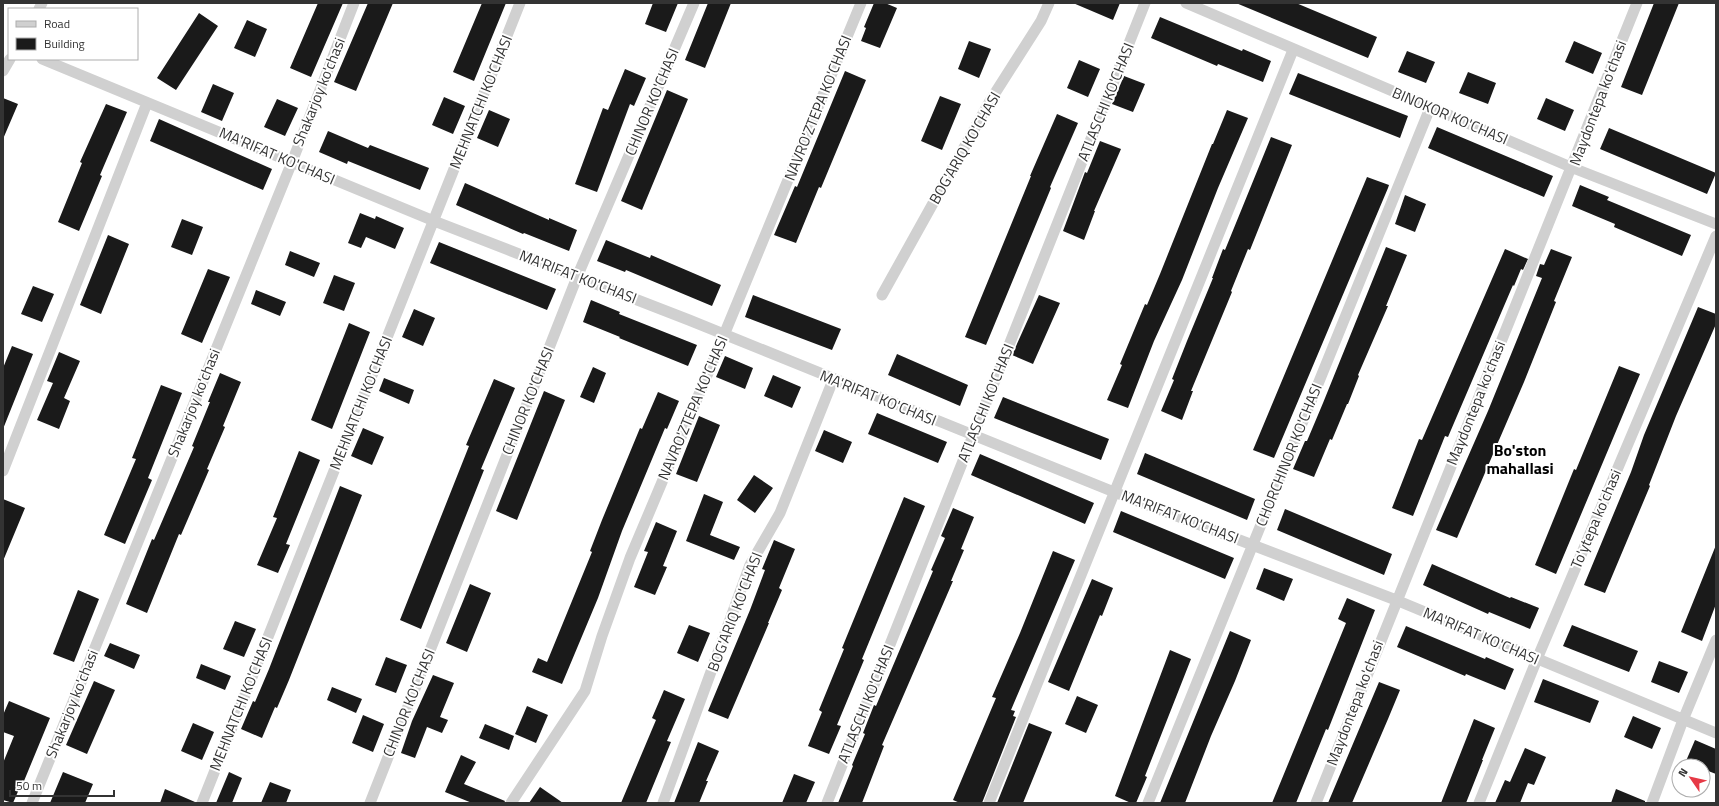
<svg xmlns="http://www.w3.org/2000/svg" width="1719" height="806" font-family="'Titillium Web',sans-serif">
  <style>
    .building { fill: #1a1a1a }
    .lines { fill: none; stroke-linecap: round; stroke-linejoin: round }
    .street { stroke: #d0d0d0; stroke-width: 11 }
    .labels { text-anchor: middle; stroke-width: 4; stroke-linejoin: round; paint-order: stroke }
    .street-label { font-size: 15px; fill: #333; stroke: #fff }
    .neighbourhood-label { font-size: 16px; font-weight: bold; fill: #000; stroke: #fff }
  </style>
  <rect width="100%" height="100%" fill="#fff"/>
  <path class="building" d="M318,3H343L311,77L290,68Z
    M368,3H393L356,91L334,82Z
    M482,3H506L474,81L453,72Z
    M653,3H678L666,32L645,24Z
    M708,3H731L705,68L685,60Z
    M874,3H885L897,8L880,48L861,41L866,28L864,27Z
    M1073,3H1120L1113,20Z
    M1236,3H1296L1377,37L1368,58Z
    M1654,3H1679L1642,95L1621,87Z
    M199,13L218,26L176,90L157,78Z
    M1160,17L1242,51L1243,49L1271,61L1263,82L1218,64L1217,66L1151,38Z
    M247,20L267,29L255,57L234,48Z
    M969,41L991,49L979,78L958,69Z
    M1574,41L1602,53L1593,74L1565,62Z
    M1407,51L1435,62L1426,83L1398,72Z
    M1079,60L1100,69L1088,97L1067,88Z
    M625,69L646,78L634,106L630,104L597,192L575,184L603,108L608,110Z
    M845,71L866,80L821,188L819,187L796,243L774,235L795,186L797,187Z
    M1468,72L1496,83L1488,104L1459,93Z
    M1298,73L1408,116L1400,138L1289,94Z
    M1124,76L1145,84L1133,112L1112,104Z
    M213,84L234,93L222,121L201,112Z
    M667,90L688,99L642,210L621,201Z
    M940,96L961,104L942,150L921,141Z
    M444,97L465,106L453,134L432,125Z
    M3,98L18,104L3,139Z
    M1546,98L1574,110L1565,131L1537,119Z
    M277,99L298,108L285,136L264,127Z
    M106,104L127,112L100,175L102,176L79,231L58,222L82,163L80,162Z
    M489,110L510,119L498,147L477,138Z
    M1227,110L1248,118L1218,188L1182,280L1154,341L1128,408L1107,400L1122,365L1120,364L1145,304L1147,305L1160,274L1212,144H1213Z
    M1057,114L1078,123L1050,187L1051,188L986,345L965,337L1031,176H1030Z
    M159,119L272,169L263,190L150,141Z
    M1437,127L1553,176L1544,197L1428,148Z
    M1609,128L1716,173L1707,194L1600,149Z
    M328,131L368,148L370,145L429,168L420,190L348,161L347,164L319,152Z
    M1271,137L1292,145L1250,250L1248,249L1231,291L1232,292L1191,391H1193L1182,420L1161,411L1174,380L1172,379L1187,341L1213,278H1212L1223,249L1225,250Z
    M1100,141L1121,149L1094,211H1095L1084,240L1063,231L1085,172L1087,173Z
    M1367,177L1389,185L1388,188L1274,458L1253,450Z
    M465,183L549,220V218L577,230L569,251L524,233L523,234L456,205Z
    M1580,185L1609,197L1607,200L1691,235L1682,256L1614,227L1615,224L1572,206Z
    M1405,195L1426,204L1415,232L1395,224Z
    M360,213L375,219L376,216L404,228L395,249L366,237L361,248L348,243Z
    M182,219L203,227L192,255L171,247Z
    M108,235L129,244L101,314L80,305Z
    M606,240L650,258L651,255L721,285L712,306L626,270L625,272L597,261Z
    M439,242L556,289L547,310L430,263Z
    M1386,247L1407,255L1386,306H1388L1358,375L1359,376L1348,404H1347L1332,440L1330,439L1314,477L1293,469L1305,441H1307L1323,403Z
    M1505,249L1528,259L1523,270L1521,269L1514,286L1513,285L1448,437L1445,436L1413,516L1392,508L1419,439L1422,440Z
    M1551,249L1572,257L1554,301L1556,302L1524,382L1457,538L1436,530L1488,411L1542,278L1536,276L1540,264L1544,265Z
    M290,251L320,263L314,277L285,265Z
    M208,269L230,277L202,343L181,334Z
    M334,275L355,283L344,311L323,303Z
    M33,286L54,294L42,322L21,314Z
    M256,290L286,302L280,316L251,304Z
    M753,295L841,329L832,350L745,317Z
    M1039,295L1060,303L1033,364L1012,355Z
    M591,300L620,312L619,314L697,345L688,366L619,338L620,337L583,322Z
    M1698,307L1716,314V324L1676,416L1649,485L1650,486L1605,593L1584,585L1631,472L1644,435Z
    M414,309L435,318L423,346L402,337Z
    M349,323L370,332L332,429L311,420Z
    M12,346L33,354L3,429V368Z
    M59,352L80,361L64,398L70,401L59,429L37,420L53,383L47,381Z
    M897,354L968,385L960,406L888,375Z
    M725,356L753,368L745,389L716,377Z
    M1619,366L1640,374L1556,574L1535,565L1574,469L1576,470Z
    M593,367L606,373L594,403L580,397Z
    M220,373L241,382L223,426L225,427L207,469L209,470L181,535L179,534L147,613L126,604L152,539L154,540L194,447L192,446L210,402H208Z
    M773,375L801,387L792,408L764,396Z
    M384,378L414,390L409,404L379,391Z
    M494,379L515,388L481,469L484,470L421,629L400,620L469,446L466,445Z
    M161,385L182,393L148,478L152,480L125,544L104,535L136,459L132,458Z
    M544,391L565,400L517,520L496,511Z
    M658,392L679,401L667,429L665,428L622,531L598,598L562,684L532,672L538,658L547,662L592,552L590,551L602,520L640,428L642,429Z
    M1003,397L1109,439L1101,460L994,418Z
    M877,413L947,442L938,463L868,434Z
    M699,416L720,425L697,482L676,474Z
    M363,428L384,437L372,465L351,456Z
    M824,430L852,442L843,463L815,451Z
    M299,451L320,460L286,544L290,545L278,573L257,565L277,518L273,517Z
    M1145,453L1255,499L1247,520L1137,474Z
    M980,454L1094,503L1085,524L971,475Z
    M754,475L773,488L755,513L737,500Z
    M340,486L362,495L289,680L277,708L275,707L262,738L241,729L253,701L255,702L269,669Z
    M704,494L723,502L710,535L740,547L734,560L686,541Z
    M904,497L925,506L862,659L864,660L837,725L841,726L829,754L808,746L822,712L819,710L844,649L842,648Z
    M3,499L25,508L3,561Z
    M953,508L974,517L961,549L964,550L951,581H953L882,745L884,746L862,803H838L853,766L852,765L865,734L863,733L874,705L876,706L933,571L931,570L945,538L941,536Z
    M1285,509L1392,554L1384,575L1277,530Z
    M1121,511L1234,558L1225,579L1113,532Z
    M656,522L677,531L663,566L667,567L655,595L634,587L648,552L644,551Z
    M774,540L795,549L779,588L782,590L768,623H769L728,719L708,711L750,610L765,570L762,569Z
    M1716,545V604L1702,641L1681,632Z
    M1053,551L1075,560L1011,710L1015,711L1013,716L1016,717L982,803H960L953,800L996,698L992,697L1020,633Z
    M1432,564L1510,598L1511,597L1539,608L1530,629L1489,612L1488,614L1423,585Z
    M1264,568L1293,579L1284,601L1256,589Z
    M1092,579L1113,588L1102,616L1100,615L1069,691L1048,682Z
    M470,584L491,593L467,652L446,643Z
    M78,590L99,599L74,662L53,654Z
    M1347,598L1375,610L1339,702L1328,730L1326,729L1296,803H1272L1346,623L1338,619Z
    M235,621L256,629L244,657L223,649Z
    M689,625L710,633L698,662L677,653Z
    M1572,625L1638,651L1629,672L1563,646Z
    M1406,626L1485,659L1486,657L1514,669L1505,690L1466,674L1465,676L1397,647Z
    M1230,631L1251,640L1235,681L1211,736L1185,803H1160Z
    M110,643L140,655L134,669L104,656Z
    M1170,650L1191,659L1145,776L1147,777L1136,803H1131L1115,796Z
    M386,657L407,665L396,693L375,685Z
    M1659,661L1688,672L1679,693L1651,682Z
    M201,664L231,676L225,690L196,678Z
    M433,675L454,683L440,717L448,720L442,733L427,727L415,758L401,753L412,721Z
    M1543,679L1599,701L1590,723L1534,702Z
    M94,681L115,690L87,754L66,745Z
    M1379,682L1400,690L1388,719L1352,803H1328Z
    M332,687L362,699L356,713L327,700Z
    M664,690L685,699L667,741L671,742L646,803H621L656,720L652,718Z
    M1077,696L1098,705L1086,733L1065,724Z
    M9,701L50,718L24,781L23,780L13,803L3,800V763L14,736L3,732V715Z
    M527,706L548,715L536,743L515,734Z
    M363,715L384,724L373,752L352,743Z
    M1633,716L1661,728L1652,749L1624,737Z
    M1474,719L1495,728L1482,760H1483L1466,803H1441Z
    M193,723L214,732L202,760L181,751Z
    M1029,723L1052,732L1023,803H997Z
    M485,724L514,736L509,750L479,738Z
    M1695,740L1716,749V774L1703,769V766H1697L1686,761Z
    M698,742L719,751L706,781H708L699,803H674Z
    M1525,748L1546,757L1534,785L1528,783L1520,803H1495L1505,780L1510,782Z
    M461,755L476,762L464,784L505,801L504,803H472L445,792Z
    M63,772L93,784L85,803H50Z
    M229,772L242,778L232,803H216Z
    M794,774L815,782L806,803H782Z
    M270,782L291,790L286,803H261Z
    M540,787L563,803H529Z
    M165,789L195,802V803H160Z
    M1616,789L1645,801V803H1611Z"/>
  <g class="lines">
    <path class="street" d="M1186,3L1573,168L1716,224
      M39,9L42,3
      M42,59L434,221L689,320L1114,492L1396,600L1716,733
      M3,71L10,59
      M882,295L990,101L1041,21L1049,3
      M3,471L147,103
      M32,803L292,162L354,3
      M202,803L520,3
      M370,803L577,277L694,3
      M511,803L585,691L602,636L630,558L724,335L861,3
      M663,803L750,565L780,513L833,380
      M827,803L1145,3
      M989,803L1293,50
      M1148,803L1430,108
      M1316,803C1421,536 1532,271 1637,3
      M1479,803L1537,659L1716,236
      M1652,803L1683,720L1716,640"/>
  </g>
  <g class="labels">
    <g class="street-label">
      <text transform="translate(319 92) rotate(-68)" y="5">Shakarjoy ko'chasi</text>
      <text transform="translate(481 102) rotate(-68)" y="5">MEHNATCHI KO'CHASI</text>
      <text transform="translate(652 102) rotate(-67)" y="5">CHINOR KO'CHASI</text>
      <text transform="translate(1106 102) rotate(-68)" y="5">ATLASCHI KO'CHASI</text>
      <text transform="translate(1598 103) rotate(-69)" y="5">Maydontepa ko'chasi</text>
      <text transform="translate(818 108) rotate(-68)" y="5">NAVRO'ZTEPA KO'CHASI</text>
      <text transform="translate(1450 116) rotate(23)" y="5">BINOKOR KO'CHASI</text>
      <text transform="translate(965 148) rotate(-60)" y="5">BOG'ARIQ KO'CHASI</text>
      <text transform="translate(277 156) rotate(23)" y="5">MA'RIFAT KO'CHASI</text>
      <text transform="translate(578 277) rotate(21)" y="5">MA'RIFAT KO'CHASI</text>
      <text transform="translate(878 398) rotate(22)" y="5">MA'RIFAT KO'CHASI</text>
      <text transform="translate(528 401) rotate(-68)" y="5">CHINOR KO'CHASI</text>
      <text transform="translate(194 403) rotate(-68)" y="5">Shakarjoy ko'chasi</text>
      <text transform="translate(361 403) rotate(-68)" y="5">MEHNATCHI KO'CHASI</text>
      <text transform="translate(986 403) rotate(-68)" y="5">ATLASCHI KO'CHASI</text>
      <text transform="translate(1476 403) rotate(-68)" y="5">Maydontepa ko'chasi</text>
      <text transform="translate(693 408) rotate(-67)" y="5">NAVRO'ZTEPA KO'CHASI</text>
      <text transform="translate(1289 455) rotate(-68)" y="5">CHORCHINOR KO'CHASI</text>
      <text transform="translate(1180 517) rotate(21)" y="5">MA'RIFAT KO'CHASI</text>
      <text transform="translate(1596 519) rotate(-67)" y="5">To'ytepa ko'chasi</text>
      <text transform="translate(735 612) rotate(-69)" y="5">BOG'ARIQ KO'CHASI</text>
      <text transform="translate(1481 636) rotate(23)" y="5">MA'RIFAT KO'CHASI</text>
      <text transform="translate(409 703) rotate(-68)" y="5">CHINOR KO'CHASI</text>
      <text transform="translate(1355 703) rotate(-69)" y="5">Maydontepa ko'chasi</text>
      <text transform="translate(72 704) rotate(-68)" y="5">Shakarjoy ko'chasi</text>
      <text transform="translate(241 704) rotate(-68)" y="5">MEHNATCHI KO'CHASI</text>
      <text transform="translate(866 704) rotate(-68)" y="5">ATLASCHI KO'CHASI</text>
    </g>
    <g class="neighbourhood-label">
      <text x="1520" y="456">Bo'ston<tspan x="1520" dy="18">mahallasi</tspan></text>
    </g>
  </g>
  <rect width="1719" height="806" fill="none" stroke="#333333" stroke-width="8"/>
  <rect x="8" y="8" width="130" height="52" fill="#ffffff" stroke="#adadad"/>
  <rect x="16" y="21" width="20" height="6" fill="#d0d0d0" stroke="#adadad"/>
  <text x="44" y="28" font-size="12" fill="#333333">Road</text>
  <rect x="16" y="38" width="20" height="12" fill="#1a1a1a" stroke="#adadad"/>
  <text x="44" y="48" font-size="12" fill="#333333">Building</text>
  <g transform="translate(1691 778) rotate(304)"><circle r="19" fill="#ffffff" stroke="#adadad"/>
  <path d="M0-3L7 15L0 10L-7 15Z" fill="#e63946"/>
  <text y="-6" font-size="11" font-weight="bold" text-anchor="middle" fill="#333333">N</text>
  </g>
  <path d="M10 790v6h104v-6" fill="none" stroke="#333333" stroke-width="2"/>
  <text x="16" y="790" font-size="12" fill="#333333" stroke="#ffffff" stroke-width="3" paint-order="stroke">50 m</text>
</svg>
